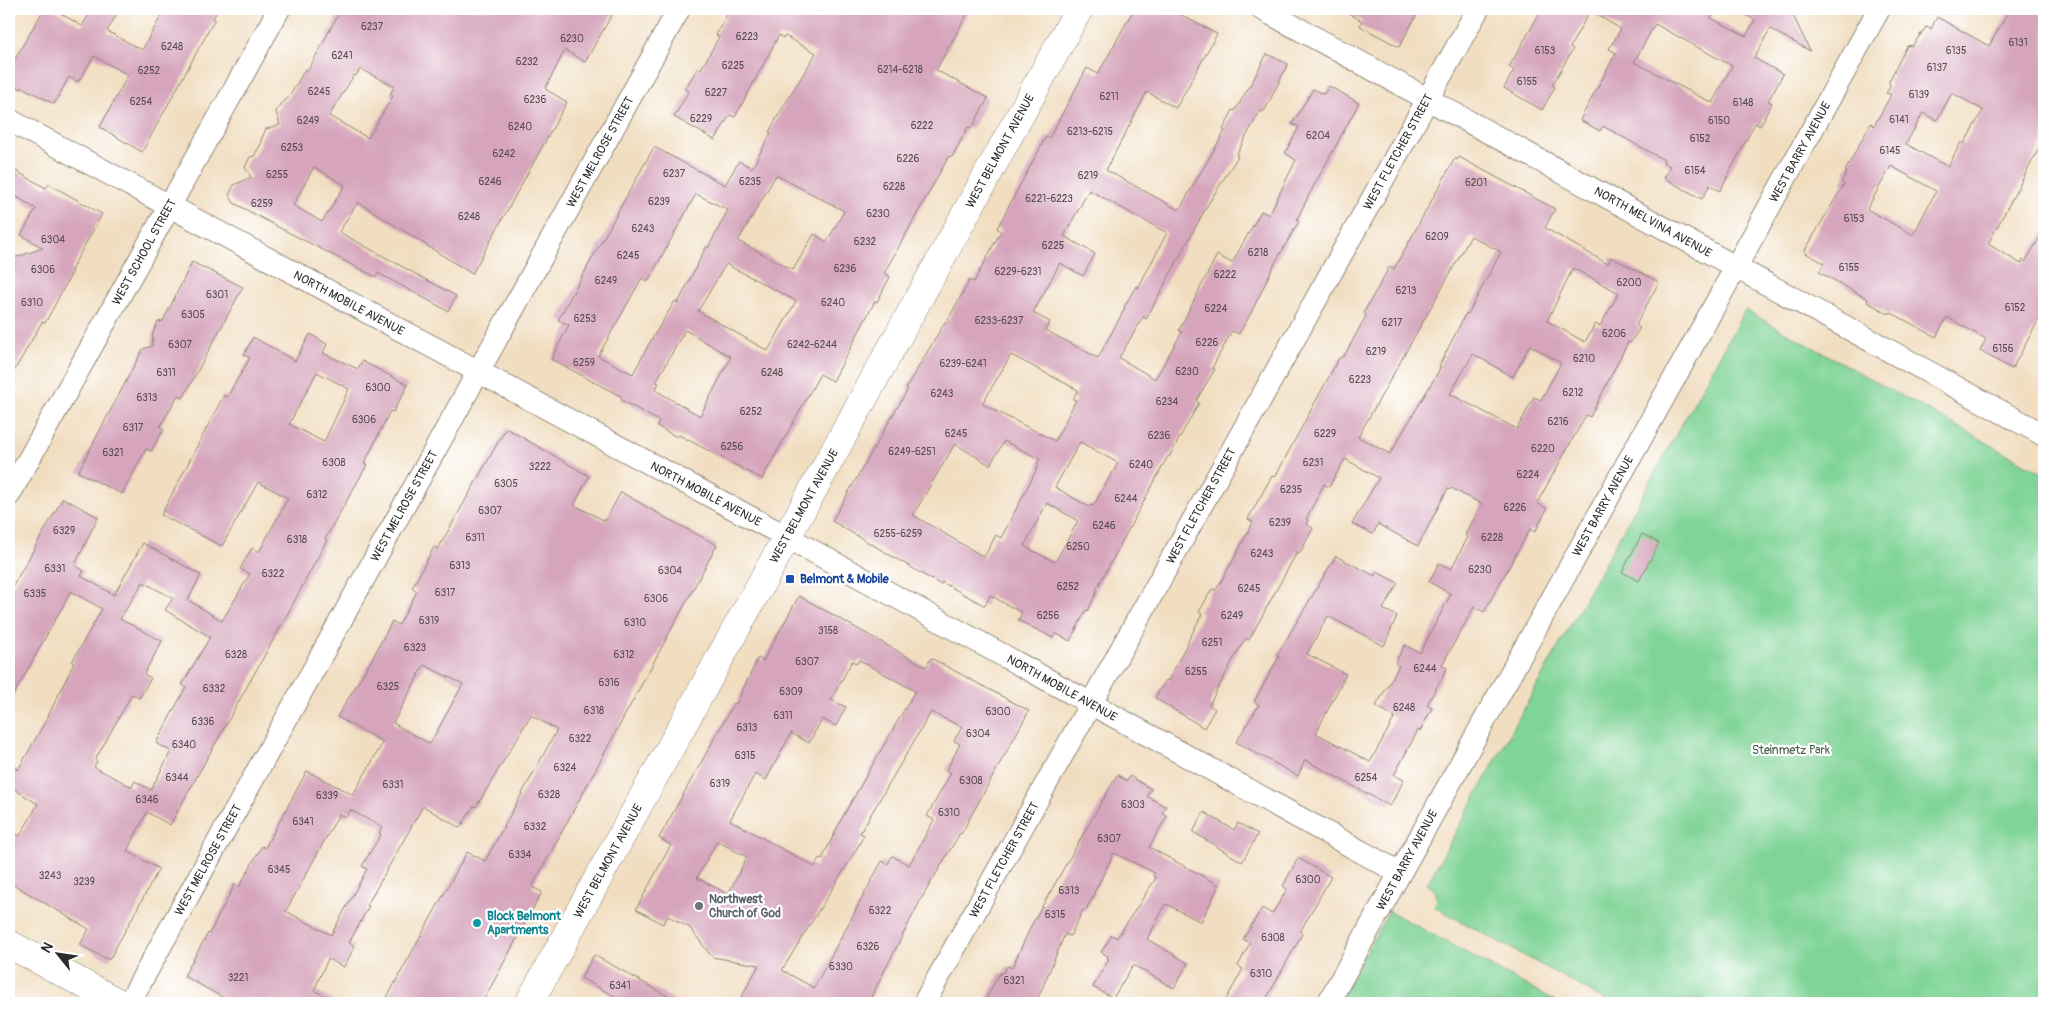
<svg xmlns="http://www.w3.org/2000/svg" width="2053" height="1012" font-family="Pangolin,sans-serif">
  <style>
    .green { fill: #80d497; stroke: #568061 }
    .building { fill: #d6a5bc; fill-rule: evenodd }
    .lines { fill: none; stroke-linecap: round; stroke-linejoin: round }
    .minor-casing { stroke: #8e8476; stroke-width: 24 }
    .tertiary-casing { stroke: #8e8476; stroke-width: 29 }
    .secondary-casing { stroke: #8e8476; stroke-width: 29 }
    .minor { stroke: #fff; stroke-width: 22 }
    .tertiary { stroke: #fff; stroke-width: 28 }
    .secondary { stroke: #fff; stroke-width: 28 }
    .transit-dot { fill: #1a4fb4; stroke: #fff; stroke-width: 2 }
    .worship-dot { fill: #6b7280; stroke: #fff; stroke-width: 2 }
    .culture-dot { fill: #0f9aa8; stroke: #fff; stroke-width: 2 }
    .labels { text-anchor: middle; stroke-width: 4.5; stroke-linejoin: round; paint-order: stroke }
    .number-label { font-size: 10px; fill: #564a4f }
    .street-label { font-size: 12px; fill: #2b2b2b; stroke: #fff }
    .transit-label { font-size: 12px; font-weight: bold; fill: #164399; stroke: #fff; text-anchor: start }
    .park-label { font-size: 12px; fill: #445e4b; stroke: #fff }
    .worship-label { font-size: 12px; font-weight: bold; fill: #5b616d; stroke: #fff; text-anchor: start }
    .culture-label { font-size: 12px; font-weight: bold; fill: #0d838f; stroke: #fff; text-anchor: start }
  </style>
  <rect width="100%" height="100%" fill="#fff"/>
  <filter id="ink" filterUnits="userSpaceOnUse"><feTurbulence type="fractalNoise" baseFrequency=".02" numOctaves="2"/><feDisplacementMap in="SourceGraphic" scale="10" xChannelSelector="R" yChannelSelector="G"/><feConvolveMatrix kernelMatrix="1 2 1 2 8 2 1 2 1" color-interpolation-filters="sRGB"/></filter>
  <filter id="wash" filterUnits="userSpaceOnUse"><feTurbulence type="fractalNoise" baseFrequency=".0096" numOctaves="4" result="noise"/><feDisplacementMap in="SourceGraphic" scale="20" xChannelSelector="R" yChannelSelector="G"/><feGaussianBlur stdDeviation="1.12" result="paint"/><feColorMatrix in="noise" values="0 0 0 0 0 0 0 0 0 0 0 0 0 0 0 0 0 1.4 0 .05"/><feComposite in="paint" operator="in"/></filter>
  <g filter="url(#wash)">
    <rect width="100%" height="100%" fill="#f1dec1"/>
    <path class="green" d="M1745,310L2044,474V1003H1715L1701,999L1680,1000L1669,1003H1611L1435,907C1439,897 1437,890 1427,884Z
      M1389,911L1559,1003H1338Z"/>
    <g id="blocks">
      <path class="building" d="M44,9H53L82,26L92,9H120L107,31L142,50L165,9H218L213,18L215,19L142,152L100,127L128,75L94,56L78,82L69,77L54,104L22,87L21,89L9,83V69Z
        M341,9H615L585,62L565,50L545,89L567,102L472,274L358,202L339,232L456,296L448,311L378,273L376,277L280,228L234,203L229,195L234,185L251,177L245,167L250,157L254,156L261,144V140L266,129L280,125L276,112L281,103L286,100L291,94L305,69L308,71ZM360,69L394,86L390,95L393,96L368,138L329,116L354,75L356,76ZM314,167L345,185L322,222L293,205Z
        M730,9H970L936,70L988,98L972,128L968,127L952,157L949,156L902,241L884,273L890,277L877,302L875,301L833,381L820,374L762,479L679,435L677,437L657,426L659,421L621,400L622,397L551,359L569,325L558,320L654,147L725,185L739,161L752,168L771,133L769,132L779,114L816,53L785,36L783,38L779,35L735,117L730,115L715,140L674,117L689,91L685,89L698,67L701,69L719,37L716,35ZM776,175L844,211L827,242L814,234L793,270L738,241ZM696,194L728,210L708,248L706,247L678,303L675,301L650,342L633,374L598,356L642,278L648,281ZM726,264L796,301L768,351L698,311ZM685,330L731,357L700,416L655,390L659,383L656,382Z
        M1134,9H1170L1217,34L1176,108L1147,92L1106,170L1179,210L1225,131L1223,130L1233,110L1235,111L1252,82L1267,54L1288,64L1265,110L1262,112L1260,111L1236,155L1238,156L1207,206L1146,319L1143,317L1119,358L1155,379L1182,332L1179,330L1217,255L1232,263L1261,211L1269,215L1296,160L1285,153L1299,127L1292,124L1313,89L1324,94L1329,86L1359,103L1311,191L1297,219L1299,221L1275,263L1251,313L1239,334L1232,331L1212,368L1215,369L1196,401L1199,403L1169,457L1168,456L1096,590L1097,591L1088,611L1086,610L1070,641L1055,633L1053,638L1018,620L1022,613L990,595L985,606L942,582L941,585L832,521L908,389L906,388L945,322L946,323L970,280L974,282L1001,231L997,228L1046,137L1049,138L1087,68L1098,74ZM1089,190L1167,233L1138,288L1136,286L1124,307L1125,308L1098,358L1045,330L1050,322L1033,313L1060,263L1083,276L1095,254L1064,236ZM1011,355L1078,390L1073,399L1076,400L1055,441L982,404ZM1004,441L1040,459L1037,463L1039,465L1001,538L996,535L984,557L913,515L955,444L990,465ZM1080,442L1118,463L1093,506L1090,505L1089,507L1055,487ZM1047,503L1078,521L1055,562L1024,546Z
        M1341,9H1420L1399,47L1360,26L1362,21Z
        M1542,9H1716L1711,18L1746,36L1755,20L1734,9H1790L1810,51L1770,29L1754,58L1783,74L1768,101L1772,103L1760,126L1755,123L1720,191L1710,185L1702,199L1664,178L1670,166L1663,162L1664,160L1603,126L1600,131L1580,120L1616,53L1609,49L1621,29L1590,11L1570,47L1573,49L1552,85L1555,87L1542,110L1504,88L1514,70L1509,67ZM1655,24L1732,66L1712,103L1634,62Z
        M2010,9H2044V139L1988,244L2021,264L2023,260L2025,262L2044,231V310L2012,369L1980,351L1986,339L1947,317L1936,337L1890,312L1889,314L1867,302L1868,299L1819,272L1824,263L1804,252L1844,184L1841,182L1847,172L1845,171L1871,123L1874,126L1891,95L1886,93L1890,87L1889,81L1907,46L1913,45L1926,27L1931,29L1937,17L1989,46ZM1952,93L1983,110L1964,144L1961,142L1948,167L1906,144L1923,113L1937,120ZM1891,166L1936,191L1913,235L1867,209Z
        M1459,157L1555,209L1545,228L1608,264L1611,257L1659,282L1636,325L1640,328L1630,343L1628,342L1590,417L1586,415L1537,503L1547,509L1535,532L1530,529L1484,612L1474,607L1442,665L1447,668L1427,705L1432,708L1420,731L1418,730L1394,775L1404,780L1390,806L1305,760L1298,776L1236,742L1259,705L1254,702L1279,657L1277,655L1336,556L1375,576L1377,572L1398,583L1383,609L1397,616L1384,646L1328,616L1307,654L1346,674L1316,733L1370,762L1395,717L1376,706L1399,666L1395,663L1405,645L1420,653L1451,594L1429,582L1439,563L1451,569L1468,537L1465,535L1482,504L1451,488L1449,490L1448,488L1418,546L1378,524L1373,534L1352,524L1379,478L1345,459L1329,487L1324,484L1306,519L1308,520L1306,524L1313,528L1300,553L1297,552L1249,640L1246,638L1233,660L1209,705L1215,709L1204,728L1155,698L1166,680L1168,681L1202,614L1199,612L1212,589L1216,590L1236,555L1253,522L1248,519L1259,499L1272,476L1275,477L1339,358L1344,356L1366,316L1364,312L1390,266L1394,269L1455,158L1457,160ZM1471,236L1501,252L1468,314L1466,313L1439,366L1441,367L1390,454L1358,437ZM1573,268L1619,293L1600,326L1595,324L1585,342L1547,321ZM1530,345L1561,363L1541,400L1534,397L1517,429L1450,394L1473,354L1513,377Z
        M9,167L46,188L49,184L102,214L71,270L73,271L45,323L42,322L9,380V273L14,258L43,248L21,235L36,209L9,192Z
        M192,262L243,287L183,398L178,395L160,427L164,429L151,451L146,449L122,494L78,472L143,349L152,346L153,333L158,322L163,321Z
        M310,334L327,344L323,353L358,369L362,361L408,385L393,412L390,411L364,464L367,465L325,539L327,540L287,615L170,825L147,812L127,851L159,869L109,960L80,945L89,929L9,882V830L20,836L38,804L9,786V764L18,770L46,720L74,663L72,662L102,609L71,591L9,703V593L63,498L98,517L75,565L84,571L81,576L114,595L143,543L201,575L188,600L222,621L250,574L240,569L252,548L259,552L288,498L258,482L222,546L161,515L224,395L227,397L250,358L244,355L253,337L295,361ZM317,372L349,389L324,442L289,424ZM143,582L173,598L165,610L210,637L182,685L186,687L156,743L171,751L151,790L135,781L132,787L94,767L97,761L95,760L132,694L139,698L151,678L144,674L162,641L120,619Z
        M506,428L589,476L574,505L605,521L621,492L666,518L717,545L532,887L542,892L482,1003H384L467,852L485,861L557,730L531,715L476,807L474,806L460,828L423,806L367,905L369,906L349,943L355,946L344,967L328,959L314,990L337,1003H233L184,976L208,933L209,934L235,884L239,887L262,846L265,848L307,771L353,795L383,742L337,717L371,661L392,621L399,625L417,591L412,588L434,547L438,549ZM424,665L463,684L430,744L393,723ZM350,810L382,827L379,833L381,834L362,866L367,869L331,935L286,911L339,814L346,818Z
        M1642,534L1659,543L1639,581L1622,572Z
        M799,596L926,667L931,658L1029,711L961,834L960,833L920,901L868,1003H738L759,965L712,957L690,928L668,916L663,924L636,909L671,845L659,838L734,703L736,704L758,658L763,661ZM859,660L915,691L842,818L822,859L819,858L815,867L730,820L755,774L766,780L791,733L809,743L822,719L836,726L846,707L831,700L852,661L857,664ZM931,712L962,727L954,741L960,744L946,771L951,773L927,816L934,820L909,865L892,856L888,864L882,861L814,988L782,970L855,852L864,835L860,833ZM717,841L747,857L728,894L697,878Z
        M1117,775L1127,781L1130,776L1151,789L1147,796L1166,807L1162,813L1167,816L1149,847L1219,885L1201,922L1166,904L1147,939L1188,963L1174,988L1133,965L1113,998L1093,987L1109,959L1107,958L1108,956L1101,952L1112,935L1117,938L1156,878L1153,876L1155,873L1114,853L1094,893L1095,894L1085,911L1083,910L1070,936L1065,934L1036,1003H984L999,974L1004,972L1007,966L1012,968L1032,924Z
        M1204,812L1234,830L1238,823L1258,834L1242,862L1193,832Z
        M1298,858L1331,877L1300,932L1302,934L1264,1003H1224L1243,969L1238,966L1250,943L1243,939L1262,908L1272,914L1287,889L1283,886Z
        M594,955L680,1003H627L581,978Z"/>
    </g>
  </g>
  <g filter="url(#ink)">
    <use href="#blocks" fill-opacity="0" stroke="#8e8476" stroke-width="1"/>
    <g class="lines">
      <g class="minor-casing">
        <path id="minor" d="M1262,9L2044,435
          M9,120L787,537L1400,873
          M9,495L279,9
          M129,1003L679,9
          M924,1003L1478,9
          M1328,1003L1879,9"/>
      </g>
      <g class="tertiary-casing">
        <path id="tertiary" d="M9,944L119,1003"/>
      </g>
      <g class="secondary-casing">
        <path id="secondary" d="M529,1003L1079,9"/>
      </g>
      <use href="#minor" class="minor"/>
      <use href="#tertiary" class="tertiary"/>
      <use href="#secondary" class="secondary"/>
    </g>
  </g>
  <rect class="transit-dot" x="785" y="574" width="10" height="10" rx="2.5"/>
  <circle class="worship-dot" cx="699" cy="906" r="5"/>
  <circle class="culture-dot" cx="477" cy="923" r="5"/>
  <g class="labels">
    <g class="number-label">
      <text x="372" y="30">6237</text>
      <text x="747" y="40">6223</text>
      <text x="572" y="42">6230</text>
      <text x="2018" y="46">6131</text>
      <text x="172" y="50">6248</text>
      <text x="1545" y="54">6153</text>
      <text x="1956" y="54">6135</text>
      <text x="342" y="59">6241</text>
      <text x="527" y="65">6232</text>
      <text x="733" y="69">6225</text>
      <text x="1937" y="71">6137</text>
      <text x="900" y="73">6214-6218</text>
      <text x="149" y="74">6252</text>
      <text x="1527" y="85">6155</text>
      <text x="319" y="95">6245</text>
      <text x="716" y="96">6227</text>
      <text x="1919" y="98">6139</text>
      <text x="1109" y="100">6211</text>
      <text x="535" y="103">6236</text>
      <text x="141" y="105">6254</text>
      <text x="1743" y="106">6148</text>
      <text x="701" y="122">6229</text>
      <text x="1899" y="123">6141</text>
      <text x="308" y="124">6249</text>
      <text x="1719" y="124">6150</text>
      <text x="922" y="129">6222</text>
      <text x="520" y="130">6240</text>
      <text x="1090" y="135">6213-6215</text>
      <text x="1318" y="139">6204</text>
      <text x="1700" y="142">6152</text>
      <text x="292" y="151">6253</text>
      <text x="1890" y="154">6145</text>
      <text x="504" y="157">6242</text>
      <text x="908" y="162">6226</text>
      <text x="1695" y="174">6154</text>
      <text x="674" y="177">6237</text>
      <text x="277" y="178">6255</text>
      <text x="1088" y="179">6219</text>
      <text x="490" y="185">6246</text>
      <text x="750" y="185">6235</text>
      <text x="1476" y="186">6201</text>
      <text x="894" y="190">6228</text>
      <text x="1049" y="202">6221-6223</text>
      <text x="659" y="205">6239</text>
      <text x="262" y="207">6259</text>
      <text x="878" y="217">6230</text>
      <text x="469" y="220">6248</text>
      <text x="1854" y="222">6153</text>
      <text x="643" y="232">6243</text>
      <text x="1437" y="240">6209</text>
      <text x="53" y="243">6304</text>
      <text x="865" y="245">6232</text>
      <text x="1053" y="249">6225</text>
      <text x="1258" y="256">6218</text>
      <text x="628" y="259">6245</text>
      <text x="1849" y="271">6155</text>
      <text x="845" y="272">6236</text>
      <text x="43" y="273">6306</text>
      <text x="1018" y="275">6229-6231</text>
      <text x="1225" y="278">6222</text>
      <text x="606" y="284">6249</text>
      <text x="1629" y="286">6200</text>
      <text x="1406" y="294">6213</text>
      <text x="217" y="298">6301</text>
      <text x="32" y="306">6310</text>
      <text x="833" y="306">6240</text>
      <text x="2015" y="311">6152</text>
      <text x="1216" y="312">6224</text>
      <text x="193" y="318">6305</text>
      <text x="585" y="322">6253</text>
      <text x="999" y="324">6233-6237</text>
      <text x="1392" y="326">6217</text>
      <text x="1614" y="337">6206</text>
      <text x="1207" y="346">6226</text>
      <text x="180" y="348">6307</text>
      <text x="812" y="348">6242-6244</text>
      <text x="2003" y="352">6156</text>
      <text x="1376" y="355">6219</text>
      <text x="1584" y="362">6210</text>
      <text x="584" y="366">6259</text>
      <text x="963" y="367">6239-6241</text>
      <text x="1187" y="375">6230</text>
      <text x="166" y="376">6311</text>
      <text x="772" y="376">6248</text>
      <text x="1360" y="383">6223</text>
      <text x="378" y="391">6300</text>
      <text x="1573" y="396">6212</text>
      <text x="942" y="397">6243</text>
      <text x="147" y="401">6313</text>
      <text x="1167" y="405">6234</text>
      <text x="751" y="415">6252</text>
      <text x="364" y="423">6306</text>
      <text x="1558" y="425">6216</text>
      <text x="133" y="431">6317</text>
      <text x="956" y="437">6245</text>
      <text x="1325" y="437">6229</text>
      <text x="1159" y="439">6236</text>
      <text x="732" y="450">6256</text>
      <text x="1543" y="452">6220</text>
      <text x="912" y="455">6249-6251</text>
      <text x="113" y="456">6321</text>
      <text x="334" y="466">6308</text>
      <text x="1313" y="466">6231</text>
      <text x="1141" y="468">6240</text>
      <text x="540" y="470">3222</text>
      <text x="1528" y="478">6224</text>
      <text x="506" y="487">6305</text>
      <text x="1291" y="493">6235</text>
      <text x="317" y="498">6312</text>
      <text x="1126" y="502">6244</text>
      <text x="1515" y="511">6226</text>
      <text x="490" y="514">6307</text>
      <text x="1280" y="526">6239</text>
      <text x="1104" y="529">6246</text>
      <text x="64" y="534">6329</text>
      <text x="898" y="537">6255-6259</text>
      <text x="475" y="541">6311</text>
      <text x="1492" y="541">6228</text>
      <text x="297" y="543">6318</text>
      <text x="1078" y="550">6250</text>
      <text x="1262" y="557">6243</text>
      <text x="460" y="569">6313</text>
      <text x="55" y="572">6331</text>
      <text x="1480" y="573">6230</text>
      <text x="670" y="574">6304</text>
      <text x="273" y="577">6322</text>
      <text x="1068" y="590">6252</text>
      <text x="1249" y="592">6245</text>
      <text x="445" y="596">6317</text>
      <text x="35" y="597">6335</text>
      <text x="656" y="602">6306</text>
      <text x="1048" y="619">6256</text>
      <text x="1232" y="619">6249</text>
      <text x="429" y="624">6319</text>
      <text x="635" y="626">6310</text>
      <text x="828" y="634">3158</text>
      <text x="1212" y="646">6251</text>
      <text x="415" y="651">6323</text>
      <text x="236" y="658">6328</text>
      <text x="624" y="658">6312</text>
      <text x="807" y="665">6307</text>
      <text x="1425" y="672">6244</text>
      <text x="1196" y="675">6255</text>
      <text x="609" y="686">6316</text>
      <text x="388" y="690">6325</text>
      <text x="214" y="692">6332</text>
      <text x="791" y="695">6309</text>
      <text x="1404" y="711">6248</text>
      <text x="594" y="714">6318</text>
      <text x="998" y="715">6300</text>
      <text x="783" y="719">6311</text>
      <text x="203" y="725">6336</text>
      <text x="747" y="731">6313</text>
      <text x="978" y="737">6304</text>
      <text x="580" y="742">6322</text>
      <text x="184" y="748">6340</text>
      <text x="745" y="759">6315</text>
      <text x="565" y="771">6324</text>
      <text x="177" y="781">6344</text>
      <text x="1366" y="781">6254</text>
      <text x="971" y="784">6308</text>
      <text x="720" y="787">6319</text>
      <text x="393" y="788">6331</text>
      <text x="549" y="798">6328</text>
      <text x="327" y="799">6339</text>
      <text x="147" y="803">6346</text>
      <text x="1133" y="808">6303</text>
      <text x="949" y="816">6310</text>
      <text x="303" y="825">6341</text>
      <text x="535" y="830">6332</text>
      <text x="1109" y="842">6307</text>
      <text x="520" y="858">6334</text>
      <text x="279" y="873">6345</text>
      <text x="50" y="879">3243</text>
      <text x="1308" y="883">6300</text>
      <text x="84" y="885">3239</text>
      <text x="1069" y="894">6313</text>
      <text x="880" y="914">6322</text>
      <text x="1055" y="918">6315</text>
      <text x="1273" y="941">6308</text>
      <text x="868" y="950">6326</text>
      <text x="841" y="970">6330</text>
      <text x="1261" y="977">6310</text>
      <text x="238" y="981">3221</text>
      <text x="1014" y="984">6321</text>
      <text x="620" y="989">6341</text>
    </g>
    <g class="street-label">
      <text transform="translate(1000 151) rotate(-61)" y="4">WEST BELMONT AVENUE</text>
      <text transform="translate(600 152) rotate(-61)" y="4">WEST MELROSE STREET</text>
      <text transform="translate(1398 152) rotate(-61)" y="4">WEST FLETCHER STREET</text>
      <text transform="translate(1800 152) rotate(-61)" y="4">WEST BARRY AVENUE</text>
      <text transform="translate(1653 222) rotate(29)" y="4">NORTH MELVINA AVENUE</text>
      <text transform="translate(144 252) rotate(-61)" y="4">WEST SCHOOL STREET</text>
      <text transform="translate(349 303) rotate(28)" y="4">NORTH MOBILE AVENUE</text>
      <text transform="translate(706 494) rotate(28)" y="4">NORTH MOBILE AVENUE</text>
      <text transform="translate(404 506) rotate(-61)" y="4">WEST MELROSE STREET</text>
      <text transform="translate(804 506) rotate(-61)" y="4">WEST BELMONT AVENUE</text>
      <text transform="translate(1201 506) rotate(-61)" y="4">WEST FLETCHER STREET</text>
      <text transform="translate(1603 506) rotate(-61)" y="4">WEST BARRY AVENUE</text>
      <text transform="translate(1062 688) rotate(29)" y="4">NORTH MOBILE AVENUE</text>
      <text transform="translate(208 860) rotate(-61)" y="4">WEST MELROSE STREET</text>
      <text transform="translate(1004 860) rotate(-61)" y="4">WEST FLETCHER STREET</text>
      <text transform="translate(1407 860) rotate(-61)" y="4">WEST BARRY AVENUE</text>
      <text transform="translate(608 861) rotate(-61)" y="4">WEST BELMONT AVENUE</text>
    </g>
    <g class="transit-label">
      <text x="800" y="583">Belmont &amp; Mobile</text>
    </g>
    <g class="park-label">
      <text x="1791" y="754">Steinmetz Park</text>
    </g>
    <g class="worship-label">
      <text x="709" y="903">Northwest<tspan x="709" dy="14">Church of God</tspan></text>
    </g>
    <g class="culture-label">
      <text x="487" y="920">Block Belmont<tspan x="487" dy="14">Apartments</tspan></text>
    </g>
  </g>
  <rect width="2053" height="1012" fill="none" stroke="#fff" stroke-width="30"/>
  <g transform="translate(58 954) rotate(300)" stroke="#ffffff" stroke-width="4" paint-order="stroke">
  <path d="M0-4L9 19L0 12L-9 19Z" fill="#2b2b2b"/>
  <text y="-8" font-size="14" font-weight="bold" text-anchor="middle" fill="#2b2b2b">N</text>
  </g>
</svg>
